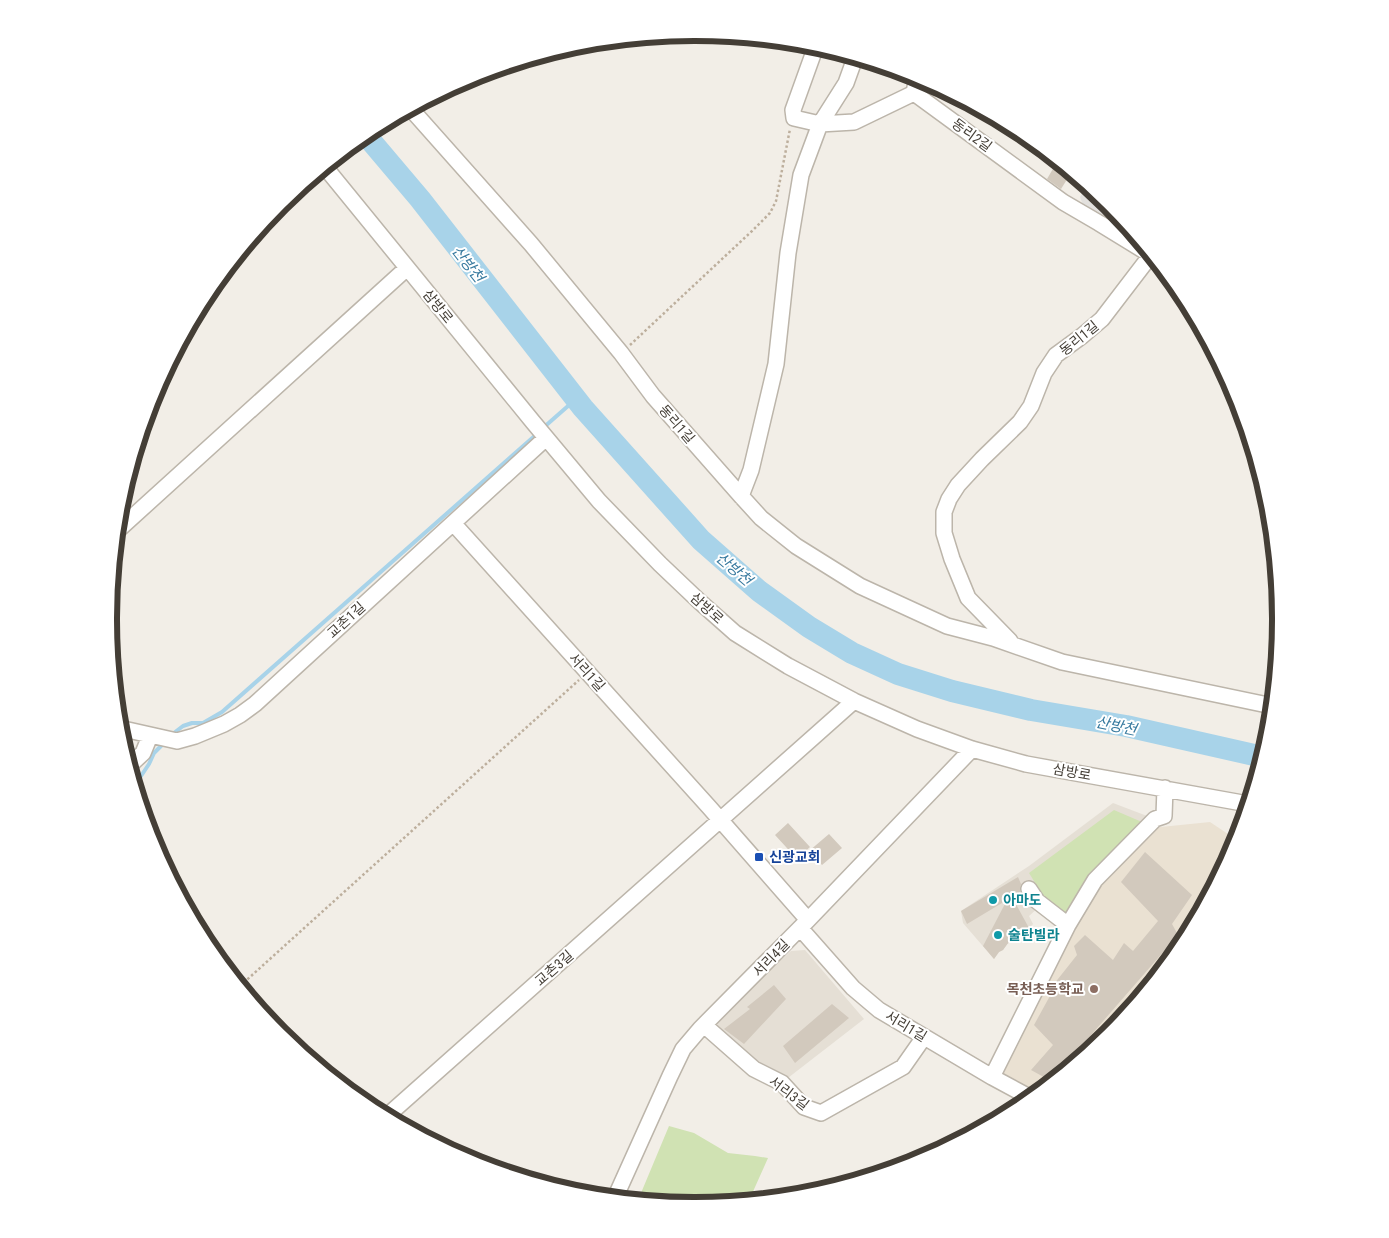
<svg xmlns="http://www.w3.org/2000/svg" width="1389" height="1238" font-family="'Roboto Condensed','Noto Sans KR',sans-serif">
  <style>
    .residential { fill: #e5dfd5 }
    .education { fill: #eae1d2 }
    .green { fill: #d0e2b3 }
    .parking { fill: #e3e1de }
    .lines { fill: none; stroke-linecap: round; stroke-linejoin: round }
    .stream { stroke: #a8d3e9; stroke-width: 4 }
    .river { stroke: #a8d3e9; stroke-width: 22 }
    .building { fill: #d2c9bd }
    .minor-casing { stroke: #bcb5aa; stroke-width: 18 }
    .path { stroke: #bdaf9d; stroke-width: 2.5; stroke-dasharray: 2.5 2.5; stroke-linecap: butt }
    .minor { stroke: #fff; stroke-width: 15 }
    .transit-dot { fill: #1a4fb4; stroke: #fff; stroke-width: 2 }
    .culture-dot { fill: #0f9aa8; stroke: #fff; stroke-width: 2 }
    .education-dot { fill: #8d6e63; stroke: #fff; stroke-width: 2 }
    .labels { text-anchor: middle; stroke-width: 4; stroke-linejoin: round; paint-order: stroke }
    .street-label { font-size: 14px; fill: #443e36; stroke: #fff }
    .transit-label { font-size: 14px; font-weight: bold; fill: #164399; stroke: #fff; text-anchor: start }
    .culture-label { font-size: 14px; font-weight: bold; fill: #0d838f; stroke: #fff; text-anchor: start }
    .education-label { font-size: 14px; font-weight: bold; fill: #785e54; stroke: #fff; text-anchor: end }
    .water-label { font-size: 15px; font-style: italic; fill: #387a9f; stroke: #fff }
    .rim { fill: none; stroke: #443e36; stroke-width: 6 }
  </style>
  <rect width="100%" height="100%" fill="#f2eee7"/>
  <path class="residential" d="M1113,803L1155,819L1095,880L1068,925L1039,907L1029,916L1033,924L1020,938L1007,944L1003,950L999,952L994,959L963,923L961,911L1029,866Z
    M805,950L864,1019L784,1081L758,1065L713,1023L791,951Z"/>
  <path class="education" d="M1210,822L1237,840L1236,844L1182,945L1109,1034L1038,1092L1001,1073L1007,1064L1081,908L1151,828Z"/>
  <path class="green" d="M1114,810L1142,822L1090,877L1066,916L1042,894L1029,873Z
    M669,1126L694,1133L728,1153L755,1156L768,1158L751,1196L754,1200L695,1205L637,1200L641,1193Z"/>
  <path class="parking" d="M1087,186L1109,204L1133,234L1083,205L1080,197Z"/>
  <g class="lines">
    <path class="stream" d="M543,428L576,399
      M170,736L183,726L192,723H203L222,712L538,433
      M134,782L141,776L149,764L154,753L164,743"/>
    <path class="river" d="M365,134L420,199L583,408L701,540L759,591L809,627L852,653L898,674L952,691L1031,710L1126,726L1263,757"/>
  </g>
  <path class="building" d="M1057,162L1071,173L1061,189L1047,179Z
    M788,823L810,847L797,859L775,835Z
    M829,834L842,848L822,865L809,851Z
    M1145,852L1192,895L1172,924L1178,935L1051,1081L1031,1070L1053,1045L1034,1025L1051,994L1054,984L1077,955L1074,946L1085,935L1113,960L1124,943L1133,951L1158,921L1121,882Z
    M1018,877L1021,884L1020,889V892L1012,897L1029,928L1020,938L1014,935L1003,950L999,952L994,959L983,946L1007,900L967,924L961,911Z
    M774,985L786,999L744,1044L724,1029L750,1009L747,1007Z
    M832,1004L849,1018L795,1063L783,1046Z"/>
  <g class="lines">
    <g class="minor-casing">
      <path id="minor" d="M816,46L793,110L794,118L820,124L854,122L914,93L1063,202L1099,223L1151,255
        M914,93L917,77
        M411,109L531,244L621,353L653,396L741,496L761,518L796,546L860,586L947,626L993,638L1062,662L1272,706
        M325,167L533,422L599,501L660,564L700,602L735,633L788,666L854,701L917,729L972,749L1026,764L1248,804
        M741,496L751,470L776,364L788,253L801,175L820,124L846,83L855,58
        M453,523L709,807L808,920
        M117,531L407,268
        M1010,641L968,598L952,559L944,533V512L949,499L958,485L982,459L1020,422L1031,406L1044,373L1056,355L1082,336L1102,319L1151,255
        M119,728L177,741L195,736L224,724L240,715L255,704L546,438
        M129,766L143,753L150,736
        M1029,889L1037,901L1068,925
        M800,928L853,988L879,1010L992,1077L1031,1098
        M704,1025L754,1069L782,1083L804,1107L821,1113L903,1067L924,1037
        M992,1077L1068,925L1095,880L1155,819L1164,816L1165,788
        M387,1116L854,701
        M615,1198L670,1076L683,1049L700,1029L808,920L972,749"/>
    </g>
    <path class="path" d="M630,345L752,231L770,213L776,201L790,129
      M240,986L579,680"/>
    <use href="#minor" class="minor"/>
  </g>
  <rect class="transit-dot" x="754" y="852" width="10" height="10" rx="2.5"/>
  <g class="culture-dot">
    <circle cx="993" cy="900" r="5"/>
    <circle cx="998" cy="935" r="5"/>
  </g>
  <circle class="education-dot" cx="1094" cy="989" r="5"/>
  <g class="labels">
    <g class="street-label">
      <text transform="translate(972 135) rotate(36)" y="5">동리2길</text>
      <text transform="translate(438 306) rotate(51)" y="5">삼방로</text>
      <text transform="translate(1079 338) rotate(-39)" y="5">동리1길</text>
      <text transform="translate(677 424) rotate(49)" y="5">동리1길</text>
      <text transform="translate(707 608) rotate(42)" y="5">삼방로</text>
      <text transform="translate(346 620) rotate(-42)" y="5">교촌1길</text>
      <text transform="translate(587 672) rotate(48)" y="5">서리1길</text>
      <text transform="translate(1072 772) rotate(10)" y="5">삼방로</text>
      <text transform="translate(771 958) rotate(-46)" y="5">서리4길</text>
      <text transform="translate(554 968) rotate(-41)" y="5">교촌3길</text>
      <text transform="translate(906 1026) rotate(31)" y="5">서리1길</text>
      <text transform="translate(789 1093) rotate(37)" y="5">서리3길</text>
    </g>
    <g class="transit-label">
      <text x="769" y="862">신광교회</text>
    </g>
    <g class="culture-label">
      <text x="1003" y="905">아마도</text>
      <text x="1008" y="940">술탄빌라</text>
    </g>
    <g class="education-label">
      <text x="1084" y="994">목천초등학교</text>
    </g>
    <g class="water-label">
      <text transform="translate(468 264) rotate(52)" y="5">산방천</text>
      <text transform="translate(734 569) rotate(41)" y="5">산방천</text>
      <text transform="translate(1116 726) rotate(12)" y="5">산방천</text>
    </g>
  </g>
  <path d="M0 0H1389V1238H0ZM694 41H695A577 577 0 0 1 1272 618V620A577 577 0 0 1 695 1197H694A577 577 0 0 1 117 620V618A577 577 0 0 1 694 41Z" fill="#fff" fill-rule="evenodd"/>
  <path class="rim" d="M694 41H695A577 577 0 0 1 1272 618V620A577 577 0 0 1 695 1197H694A577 577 0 0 1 117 620V618A577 577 0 0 1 694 41Z"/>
</svg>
